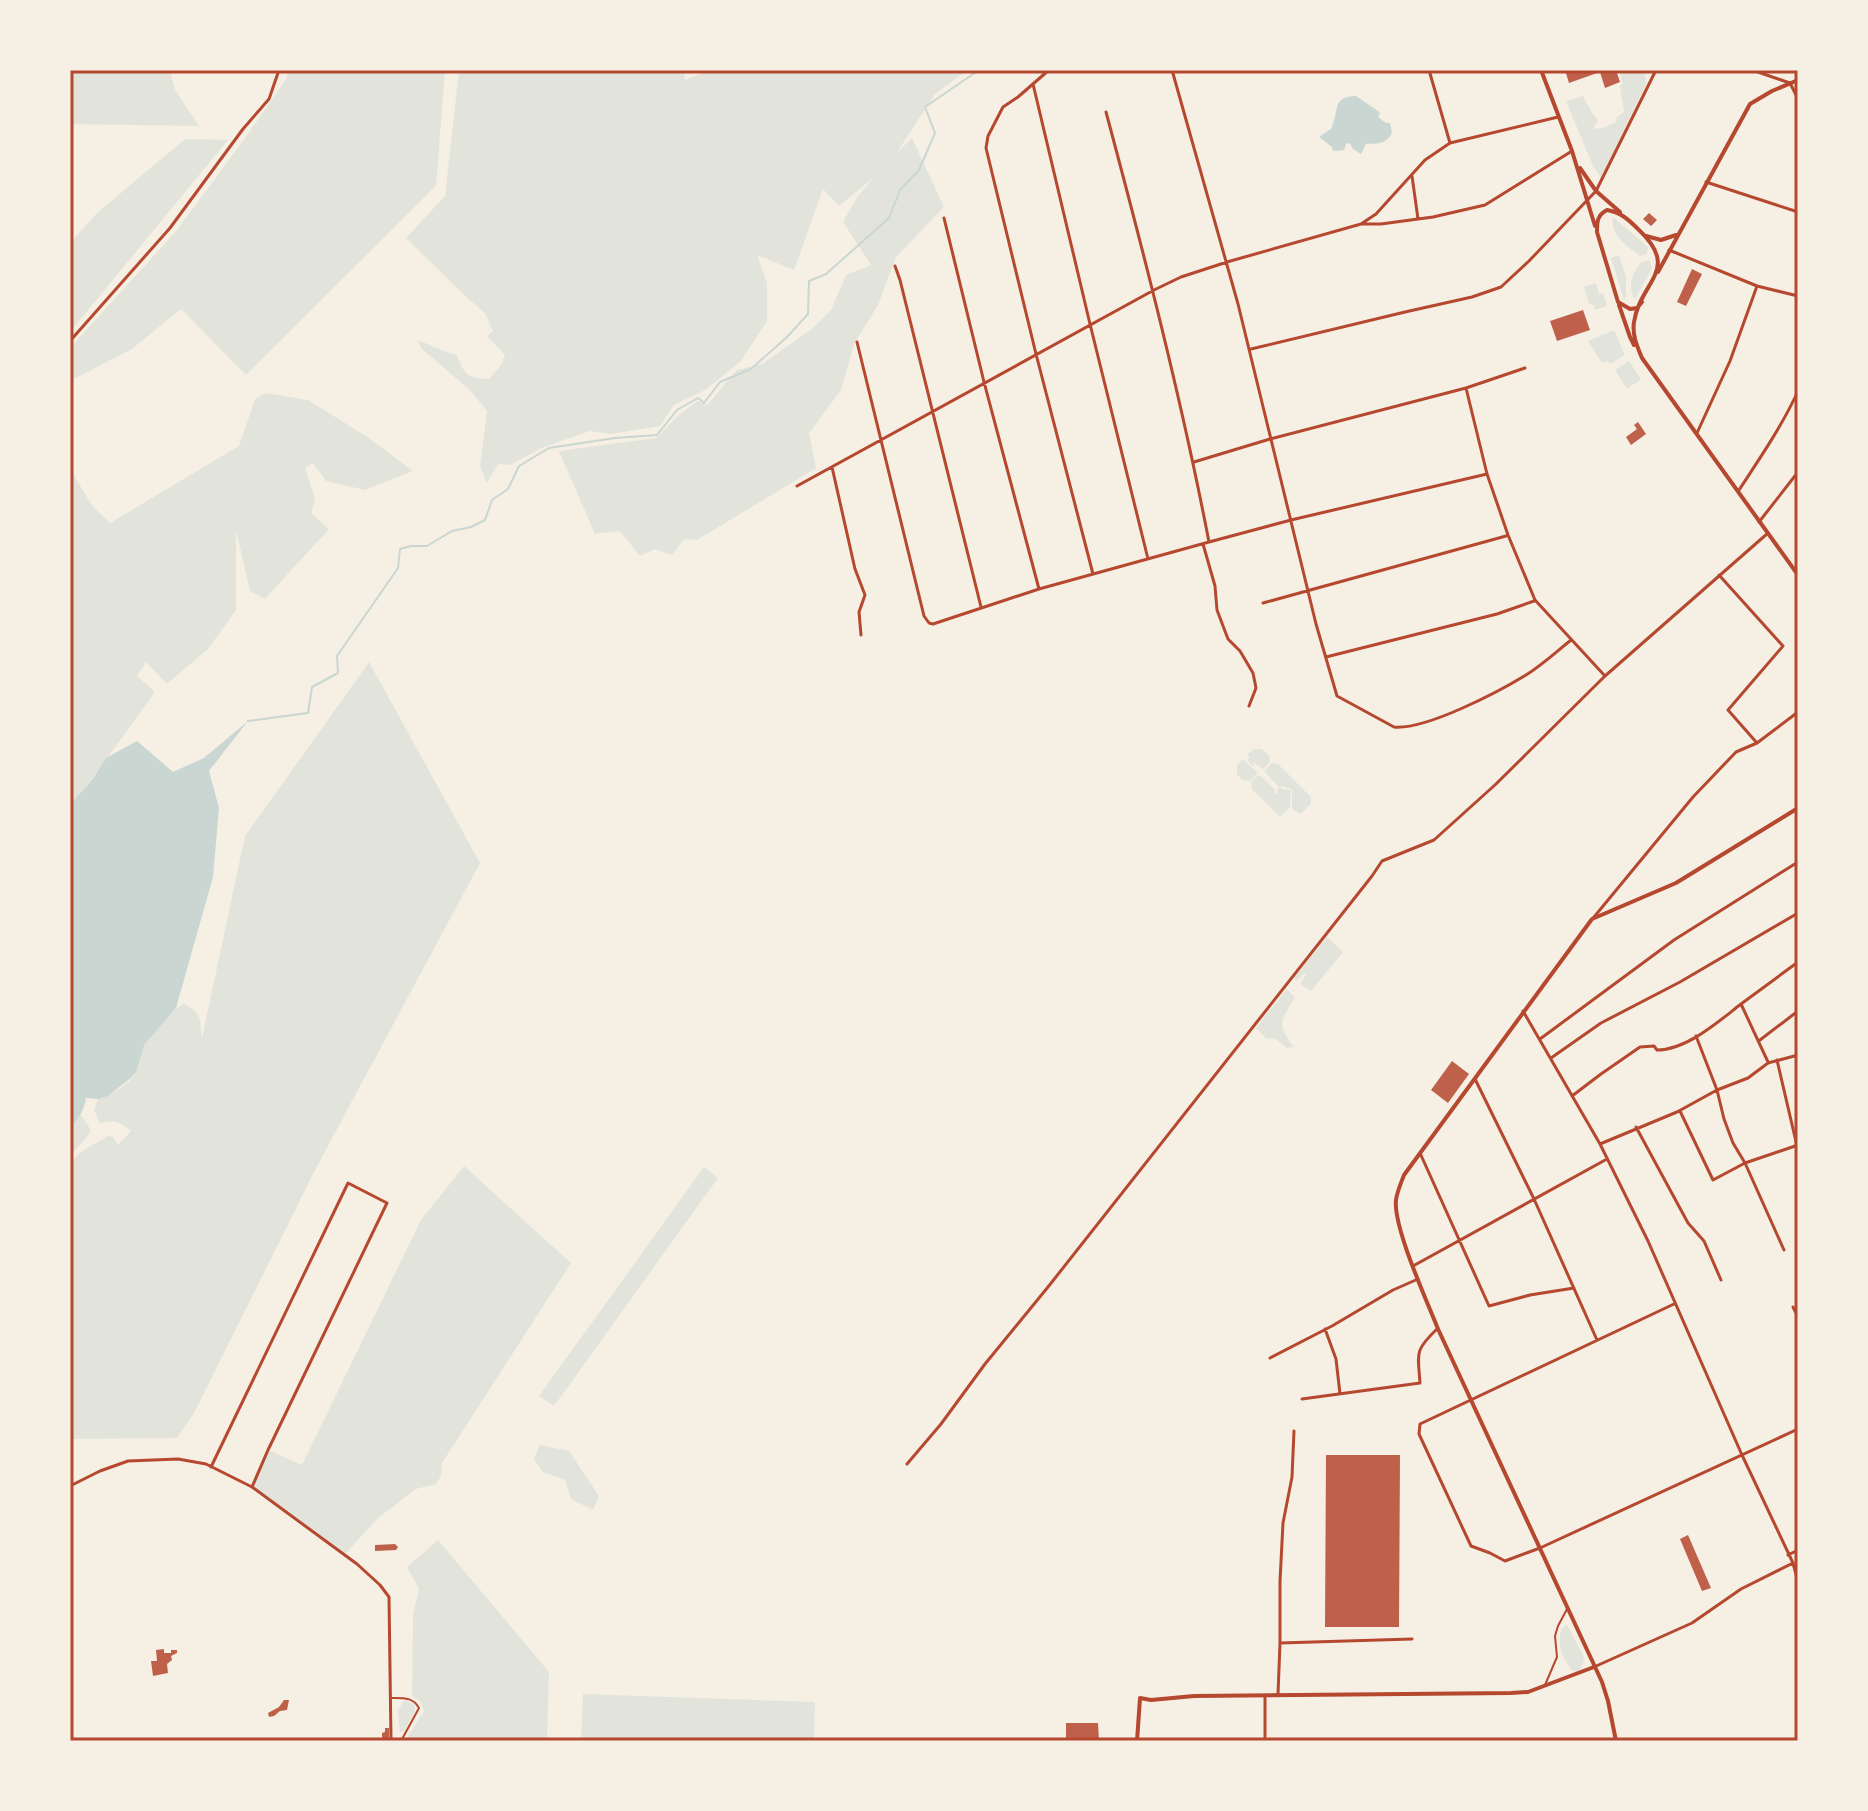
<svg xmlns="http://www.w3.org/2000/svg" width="1868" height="1811" font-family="'Exo 2',sans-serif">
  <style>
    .green { fill: #e2e4dc }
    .water { fill: #c9d6d2 }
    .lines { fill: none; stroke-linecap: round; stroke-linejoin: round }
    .stream { stroke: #c9d6d2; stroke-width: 2 }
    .building { fill: #bf614a }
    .service { stroke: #b5482f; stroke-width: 2 }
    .minor { stroke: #b5482f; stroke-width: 3 }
    .tertiary { stroke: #b5482f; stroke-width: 4 }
    .secondary { stroke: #b5482f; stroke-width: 4 }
    .neatline { fill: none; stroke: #b5482f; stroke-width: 3 }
  </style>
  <rect width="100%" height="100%" fill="#f6efe4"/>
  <path class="green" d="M70,70H170L175,90L199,126L70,124Z
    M287,70H445L436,186L246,375L181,309L132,349L70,381V348L177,230L245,138L287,78Z
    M459,70H684L685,80L709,70H968L935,94L896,154L912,138L944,207L896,257L878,305L854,344L841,390L809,433L816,468L697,540L684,539L672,555L655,549L640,556L620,531L595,534L559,451L656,438L679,415L697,401L707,405L737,370L762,364L813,328L831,310L846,275L871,265L843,222L858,196L874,177L839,206L823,189L794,270L757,255L767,283V321L740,362L705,390L674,405L660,426L611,434L590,431L544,447L510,465L498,464L487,483L480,466L487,411L470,390L422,349L417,340C432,345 441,351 457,355C464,375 468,378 489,379L501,365L505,355L487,336L493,331L485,313L466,297L406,238L445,196Z
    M1622,70H1643L1645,74L1646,84L1601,178L1593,166L1566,101L1583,96L1592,113L1598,120L1594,128C1602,131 1609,124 1616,122L1617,117L1624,112L1620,86L1623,83L1620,75Z
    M185,139L228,140L70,332V243L97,213Z
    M1613,217L1648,247L1647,254L1640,256C1626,245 1610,236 1613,217Z
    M1619,255L1626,276V297L1624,300L1611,258Z
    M1649,260L1652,268L1635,300C1627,286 1632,274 1641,262Z
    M1596,283L1599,294L1603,293L1607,306L1595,310L1594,305L1589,304L1584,287Z
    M1614,330L1625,355L1610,364L1608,361L1602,363L1588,341Z
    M1629,361L1641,379L1627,389L1615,370Z
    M266,393L308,400L366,436L413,471L365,490L326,481L313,463L305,468L315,499L311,513L329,529L265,599L250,591L236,530V610L208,649L167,684L146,662L137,676L155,692C127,730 101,769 70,805V469L93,507L110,523L239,446L255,399Z
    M369,662L480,863L315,1170L194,1413L177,1438L70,1439V1164L79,1153L108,1136L113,1137L118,1145L131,1131C121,1123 112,1118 100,1124L94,1110L98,1099C112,1095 131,1083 138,1070C141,1062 140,1053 144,1045C153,1030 169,1013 183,1004C204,1012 199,1022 202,1038L245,836Z
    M1254,749H1262L1269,756L1270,762L1263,769L1253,762L1254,767L1247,760L1249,758L1248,754Z
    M1243,759L1257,772V774L1250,781L1242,780L1237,774V766Z
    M1272,763L1278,764L1311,797V804L1300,814L1292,809V789L1280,786L1282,789L1291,790L1290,807L1280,817L1252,789L1251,782L1258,775L1261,776L1275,790L1274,794H1276L1279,787L1264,771Z
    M1327,937L1343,952L1311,991L1300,984L1306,975L1303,974L1297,981L1294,978Z
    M1287,989L1295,998C1281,1019 1276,1025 1294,1047L1287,1048L1276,1039L1269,1038L1267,1039L1256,1028Z
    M81,1115L91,1130L87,1137L70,1156V1128Z
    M464,1166L571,1263L442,1463L441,1476L436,1484L416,1489L378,1518L344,1555L252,1487L268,1450L302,1465L421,1220Z
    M704,1167L718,1178L554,1406L539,1396Z
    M540,1445L569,1451L599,1496L593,1510L571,1499L565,1480L543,1472L534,1459Z
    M438,1540L549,1672L547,1741H405L424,1711L420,1701L412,1696L413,1615L419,1589L407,1567Z
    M1567,1625L1584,1657L1583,1664L1579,1671H1573C1562,1659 1556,1643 1562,1628Z
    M583,1694L815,1702L814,1741H581Z
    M407,1701L414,1704L415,1711L404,1731L400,1732L398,1710L403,1702Z"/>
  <path class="water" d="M1356,96L1378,111L1380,113L1378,117L1386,123H1390L1392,133C1385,145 1378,143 1366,144L1361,154L1352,148L1350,143L1346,144L1344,150L1333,151L1332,147L1319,137L1331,129C1340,110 1331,97 1356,96Z
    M248,721L209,771L219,808L213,877L176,1008L144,1045L137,1071L132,1077L108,1096L98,1099L86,1098C84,1111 79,1118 70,1128V805L94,777L106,758L137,741L173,772L204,758Z"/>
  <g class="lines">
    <path class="stream" d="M248,721L308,713L312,687L338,673L337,656L398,568L400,549L411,546H427L452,531L471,527L485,520L492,500L508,489L519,466L549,448L615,438L657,435L677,410L698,398L704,403L720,382L751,369L787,337L808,314L809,281L826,274L889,218L900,190L919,170L935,133L925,107L979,70"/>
  </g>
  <path class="building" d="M1565,70H1616L1620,82L1605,88L1600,72L1569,83Z
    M1649,213L1657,220L1651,226L1643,219Z
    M1692,269L1702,274L1686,306L1677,302Z
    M1583,310L1590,330L1557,341L1550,321Z
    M1638,422L1646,434L1631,445L1626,437L1637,429L1634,425Z
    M1452,1061L1469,1074L1448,1103L1431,1090Z
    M1326,1455H1400L1399,1627H1325Z
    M1688,1535L1711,1588L1702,1591L1680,1539Z
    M395,1544L398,1547L396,1550L375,1551V1545Z
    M164,1649V1653H171V1650H177V1653L171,1656L172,1660L167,1664L168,1673L153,1676L151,1661H157L156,1650Z
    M284,1700H289L287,1710L280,1711L274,1716L269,1717L268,1713L279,1707Z
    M1066,1723H1098L1099,1741H1066Z
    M385,1728H389V1741L382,1740V1733L385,1732Z"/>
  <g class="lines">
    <path class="service" d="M1545,1685L1557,1657L1555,1636L1558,1626L1567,1609
      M392,1698C403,1698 413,1697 419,1708L401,1741"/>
    <path class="minor" d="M1049,70L1018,97L1003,107L988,136L986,148L1036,354L1093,574
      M1172,70L1238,304L1316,624L1337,696L1394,727C1426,730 1498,692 1526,675C1542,665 1556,652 1571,640
      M1429,70L1450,143
      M1752,70L1790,83L1798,99
      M1033,84L1090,324L1148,559
      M1106,112C1144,254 1181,397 1209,542
      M1412,176L1418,219
      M1706,182L1798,212
      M944,218L984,382L1039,589
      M1361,224L1376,214L1425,160L1450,143L1558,117
      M1669,250L1757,286L1798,296
      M895,266L900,280L981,607
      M70,341L170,228L243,129L269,99L279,70
      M857,342L924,616L929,623L933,624L1039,589L1209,542L1291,520L1487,474
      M1251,349L1405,312L1472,297L1501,287L1529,261L1596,191L1656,70
      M1466,388L1487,474L1508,535L1535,600L1605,676
      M1697,433L1730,361L1757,286
      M1194,462L1270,439L1466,388L1525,368
      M832,467L855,569L865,595L859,612L861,635
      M797,486L1154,290L1181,277L1227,262L1361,224H1381L1433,217L1485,205L1572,151
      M1739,490C1760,458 1782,426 1798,391
      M1759,522L1798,472
      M1203,544L1215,586L1217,610L1228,639L1240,651L1253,673L1256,688L1249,706
      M1719,575L1783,646L1728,710L1757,743
      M1263,603L1506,536
      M1326,657L1497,614L1534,601
      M1594,917L1693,797L1736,752L1757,743L1798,712
      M1741,1004L1768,1062
      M1523,1011L1600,1144L1648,1241L1742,1455L1793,1563L1798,1582
      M1696,1036L1717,1090L1724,1119L1733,1143L1745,1163L1784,1250
      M1540,1039L1674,940L1798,862
      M1760,1040L1798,1011
      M1551,1058L1601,1023L1680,982L1798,913
      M1777,1060L1797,1146
      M1475,1079L1534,1199L1597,1340
      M1572,1096L1601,1074L1640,1047L1654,1046L1657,1050C1687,1050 1719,1021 1741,1004C1760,990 1779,976 1798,962
      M1680,1111L1713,1180L1745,1163L1798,1145
      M1636,1127L1688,1223L1704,1241L1721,1280
      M1600,1144L1677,1112L1717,1090L1748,1078L1768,1063L1798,1055
      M1420,1153L1489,1306L1530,1295L1574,1288
      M1413,1266L1607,1159
      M1674,1304L1420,1424L1419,1434L1471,1546L1490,1553L1505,1561L1540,1548L1798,1429
      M1793,1307L1798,1317
      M1325,1329L1336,1359L1340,1394
      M1270,1358L1332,1326L1393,1290L1418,1279
      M1302,1399L1420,1383C1418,1353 1414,1351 1437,1329
      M907,1464L941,1424L985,1364L1048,1287L1372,876L1382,861L1434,840L1496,784L1605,676L1768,533
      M211,1467L348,1183L387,1203L268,1450L252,1487
      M70,1486L100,1471L128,1461L178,1459L206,1464L252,1487L357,1564L380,1585L389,1597L391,1741
      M1788,1555L1798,1550
      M1280,1643L1412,1639
      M1594,1667L1692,1623L1741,1589L1793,1563
      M1278,1694L1280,1643V1581L1283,1523L1292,1477L1294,1431
      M1265,1696V1737"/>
    <path class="tertiary" d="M1137,1741L1140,1698L1151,1700L1194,1696L1511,1693L1528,1692L1594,1667"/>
    <path class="secondary" d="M1541,70L1572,151L1595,226
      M1580,168L1596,191L1620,212
      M1646,236L1661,240L1676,235
      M1658,272L1750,104L1772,91L1798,80
      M1642,302L1637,308L1630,309L1618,302L1597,232C1597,222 1597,215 1607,210C1620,212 1628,219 1638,229C1682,270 1640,281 1634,322C1632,335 1637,346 1642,358L1798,575
      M1619,305L1630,337L1634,345
      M1616,1741L1608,1701L1602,1682L1438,1329C1427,1301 1393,1227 1396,1200C1397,1192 1401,1183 1404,1175L1592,919L1676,883L1798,808"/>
  </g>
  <rect width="1868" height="1811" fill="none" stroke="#f6efe4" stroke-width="144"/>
  <rect x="72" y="72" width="1724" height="1667" class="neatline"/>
</svg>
